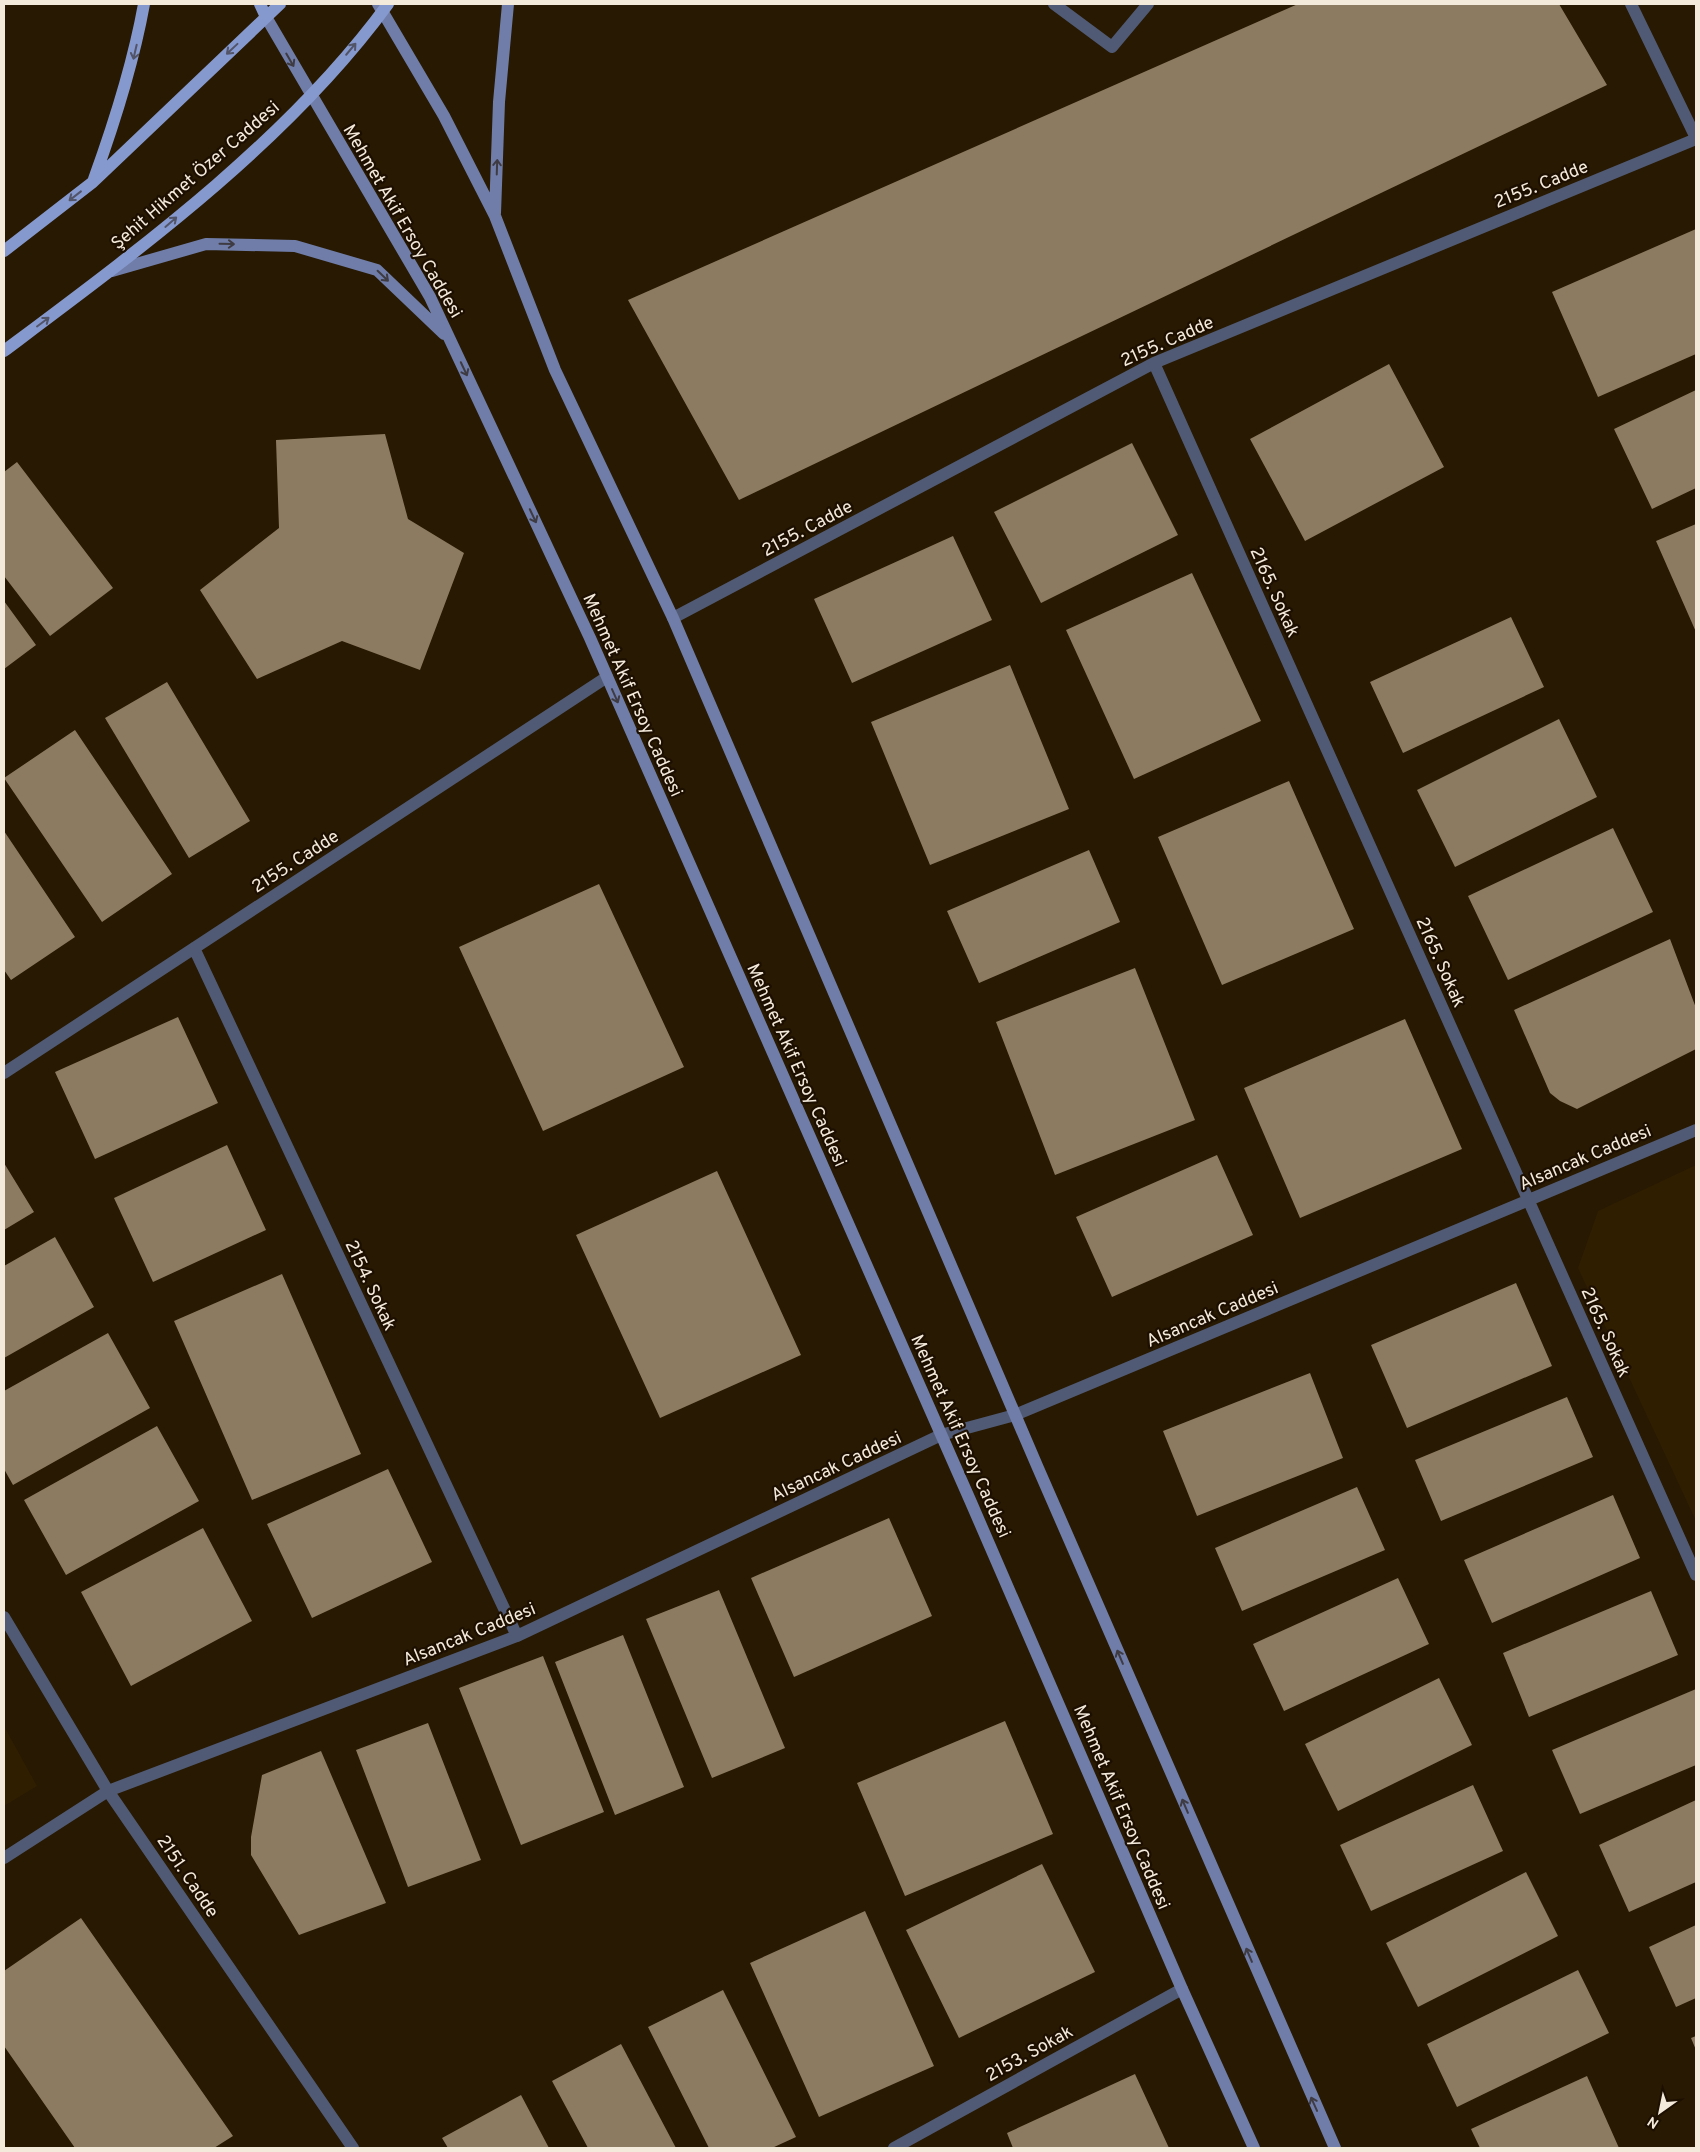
<svg xmlns="http://www.w3.org/2000/svg" width="1700" height="2152" font-family="Overpass,sans-serif">
  <style>
    .built { fill: #301e00 }
    .building { fill: #8d7b61 }
    .lines { fill: none; stroke-linecap: round; stroke-linejoin: round }
    .street { stroke: #515a74; stroke-width: 12 }
    .secondary { stroke: #6f7da8; stroke-width: 12 }
    .primary { stroke: #8699cf; stroke-width: 12 }
    .oneway { stroke: #525468 }
    .oneway2 { stroke: #3e3b43 }
    .labels { text-anchor: middle; stroke-width: 4.5; stroke-linejoin: round; paint-order: stroke }
    .street-label { font-size: 18px; fill: #f4eadc; stroke: #1d0f00 }
  </style>
  <rect width="100%" height="100%" fill="#271902"/>
  <path class="built" d="M1696,1165V1521L1578,1268L1598,1211Z
    M4,1726L37,1786L4,1806Z"/>
  <path class="building" d="M1298,4H1559L1607,85L739,500L628,300Z
    M1696,229V354L1598,397L1552,292Z
    M1389,364L1444,467L1305,541L1250,439Z
    M1696,390V488L1652,509L1614,429Z
    M385,434L408,519L464,553L420,670L342,641L257,679L200,590L279,528L276,440Z
    M1132,443L1178,535L1041,603L994,512Z
    M17,462L113,588L50,636L4,576V472Z
    M1696,524V632L1656,541Z
    M953,536L992,620L852,683L814,599Z
    M1192,573L1261,721L1134,779L1066,630Z
    M4,601L36,645L4,669Z
    M1511,617L1544,687L1403,753L1370,682Z
    M1010,665L1069,809L930,865L871,722Z
    M167,682L250,821L189,858L105,718Z
    M1559,719L1597,797L1455,867L1417,790Z
    M75,730L172,874L102,922L4,778Z
    M1289,781L1354,929L1222,985L1158,837Z
    M1613,828L1653,912L1508,980L1468,896Z
    M4,831L75,937L11,980L4,970Z
    M1089,850L1120,922L979,983L947,911Z
    M599,884L684,1067L543,1131L459,947Z
    M1670,939L1696,1008V1049L1577,1109L1560,1101L1550,1093L1514,1010Z
    M1135,968L1195,1120L1055,1175L996,1022Z
    M178,1017L218,1103L95,1159L55,1072Z
    M1405,1019L1462,1149L1300,1218L1244,1088Z
    M227,1145L266,1230L153,1282L114,1198Z
    M1217,1155L1253,1235L1112,1297L1076,1217Z
    M4,1163L34,1212L4,1230Z
    M717,1171L801,1355L660,1418L576,1235Z
    M55,1237L94,1307L4,1358V1266Z
    M282,1274L361,1454L252,1500L174,1321Z
    M1516,1283L1552,1366L1407,1428L1371,1345Z
    M108,1333L150,1408L13,1485L4,1469V1391Z
    M1310,1373L1343,1458L1197,1516L1163,1431Z
    M1567,1397L1593,1457L1441,1521L1415,1460Z
    M157,1426L199,1501L66,1575L24,1500Z
    M388,1469L432,1562L312,1618L267,1524Z
    M1357,1487L1385,1550L1242,1611L1215,1548Z
    M1613,1495L1640,1558L1492,1623L1464,1560Z
    M889,1518L932,1616L794,1677L751,1578Z
    M203,1528L252,1621L131,1686L81,1592Z
    M1398,1578L1429,1644L1284,1711L1253,1644Z
    M719,1590L785,1748L712,1778L646,1619Z
    M1651,1591L1678,1655L1529,1717L1503,1653Z
    M623,1635L684,1787L615,1815L555,1662Z
    M543,1656L604,1812L521,1845L459,1688Z
    M1439,1678L1472,1745L1338,1811L1305,1744Z
    M1696,1689V1765L1580,1814L1552,1750Z
    M1005,1721L1053,1834L905,1896L857,1783Z
    M428,1723L481,1860L408,1887L356,1750Z
    M321,1751L386,1903L299,1935L251,1855V1837L262,1775Z
    M1473,1785L1503,1851L1371,1911L1340,1845Z
    M1696,1800V1882L1629,1912L1599,1845Z
    M1042,1864L1095,1972L959,2038L906,1930Z
    M1526,1872L1558,1936L1418,2007L1386,1943Z
    M865,1911L934,2066L819,2117L750,1963Z
    M81,1918L233,2136L214,2148H75L4,2046V1971Z
    M1696,1925V1998L1676,2007L1649,1947Z
    M1578,1970L1609,2033L1457,2107L1427,2044Z
    M723,1990L796,2137L772,2148H709L648,2027Z
    M1696,2036V2050L1691,2038Z
    M621,2044L676,2148H588L552,2081Z
    M1135,2074L1169,2148H1013L1007,2133Z
    M1587,2076L1619,2148H1480L1471,2129Z
    M521,2095L549,2148H448L442,2138Z"/>
  <g class="lines">
    <path class="street" d="M1054,4L1112,47L1148,4
      M1631,4L1696,138
      M1154,363L1696,1575
      M673,618L1154,363L1696,139
      M194,948L517,1636
      M4,1073L607,677
      M4,1617L108,1791L353,2148
      M4,1858L108,1791L517,1636L941,1435L1015,1415L1696,1130
      M894,2148L1182,1989"/>
    <path class="secondary" d="M378,4L444,116L495,216L555,370L673,618L1038,1468L1335,2148
      M266,17L430,297L590,638L970,1500L1182,1989L1254,2148
      M495,213L499,102L508,4
      M112,271L206,244L295,246L377,270L444,334"/>
    <path class="primary" d="M260,4L266,17
      M94,179C115,121 133,65 144,4
      M4,251L93,182L280,4
      M4,351C139,250 288,141 388,4"/>
  </g>
  <defs><path id="oneway-shaft" d="M-6 0H5M1.5-3L5.5 0L1.5 3" fill="none" stroke-width="1.6" stroke-linecap="round" stroke-linejoin="round" transform="scale(1.25)"/></defs>
  <g class="oneway">
    <use href="#oneway-shaft" transform="translate(232 49) rotate(137)"/>
    <use href="#oneway-shaft" transform="translate(351 49) rotate(-50)"/>
    <use href="#oneway-shaft" transform="translate(135 52) rotate(103)"/>
    <use href="#oneway-shaft" transform="translate(75 196) rotate(142)"/>
    <use href="#oneway-shaft" transform="translate(171 222) rotate(-41)"/>
    <use href="#oneway-shaft" transform="translate(43 322) rotate(-37)"/>
  </g>
  <g class="oneway2">
    <use href="#oneway-shaft" transform="translate(290 60) rotate(60)"/>
    <use href="#oneway-shaft" transform="translate(497 167) rotate(-88)"/>
    <use href="#oneway-shaft" transform="translate(227 244) rotate(1)"/>
    <use href="#oneway-shaft" transform="translate(383 276) rotate(44)"/>
    <use href="#oneway-shaft" transform="translate(464 369) rotate(65)"/>
    <use href="#oneway-shaft" transform="translate(533 516) rotate(65)"/>
    <use href="#oneway-shaft" transform="translate(615 696) rotate(66)"/>
    <use href="#oneway-shaft" transform="translate(1120 1657) rotate(-113)"/>
    <use href="#oneway-shaft" transform="translate(1185 1806) rotate(-113)"/>
    <use href="#oneway-shaft" transform="translate(1249 1955) rotate(-113)"/>
    <use href="#oneway-shaft" transform="translate(1314 2104) rotate(-114)"/>
  </g>
  <g class="labels">
    <g class="street-label">
      <text transform="translate(195 175) rotate(-41)" y="6">Şehit Hikmet Özer Caddesi</text>
      <text transform="translate(1541 184) rotate(-22)" y="6">2155. Cadde</text>
      <text transform="translate(403 221) rotate(60)" y="6">Mehmet Akif Ersoy Caddesi</text>
      <text transform="translate(1167 341) rotate(-24)" y="6">2155. Cadde</text>
      <text transform="translate(807 528) rotate(-28)" y="6">2155. Cadde</text>
      <text transform="translate(1275 592) rotate(66)" y="6">2165. Sokak</text>
      <text transform="translate(633 695) rotate(66)" y="6">Mehmet Akif Ersoy Caddesi</text>
      <text transform="translate(295 861) rotate(-33)" y="6">2155. Cadde</text>
      <text transform="translate(1441 962) rotate(66)" y="6">2165. Sokak</text>
      <text transform="translate(797 1065) rotate(66)" y="6">Mehmet Akif Ersoy Caddesi</text>
      <text transform="translate(1585 1157) rotate(-23)" y="6">Alsancak Caddesi</text>
      <text transform="translate(371 1285) rotate(65)" y="6">2154. Sokak</text>
      <text transform="translate(1212 1314) rotate(-23)" y="6">Alsancak Caddesi</text>
      <text transform="translate(1606 1332) rotate(66)" y="6">2165. Sokak</text>
      <text transform="translate(961 1436) rotate(66)" y="6">Mehmet Akif Ersoy Caddesi</text>
      <text transform="translate(836 1466) rotate(-25)" y="6">Alsancak Caddesi</text>
      <text transform="translate(469 1634) rotate(-22)" y="6">Alsancak Caddesi</text>
      <text transform="translate(1122 1807) rotate(67)" y="6">Mehmet Akif Ersoy Caddesi</text>
      <text transform="translate(188 1876) rotate(56)" y="6">2151. Cadde</text>
      <text transform="translate(1029 2053) rotate(-29)" y="6">2153. Sokak</text>
    </g>
  </g>
  <rect width="1700" height="2152" fill="none" stroke="#f4eadc" stroke-width="10"/>
  <g transform="translate(1660 2112) rotate(213)" stroke="#1d0f00" stroke-width="4" paint-order="stroke">
  <path d="M0-4L9 19L0 12L-9 19Z" fill="#f4eadc"/>
  <text y="-8" font-size="14" font-weight="bold" text-anchor="middle" fill="#f4eadc">N</text>
  </g>
</svg>
